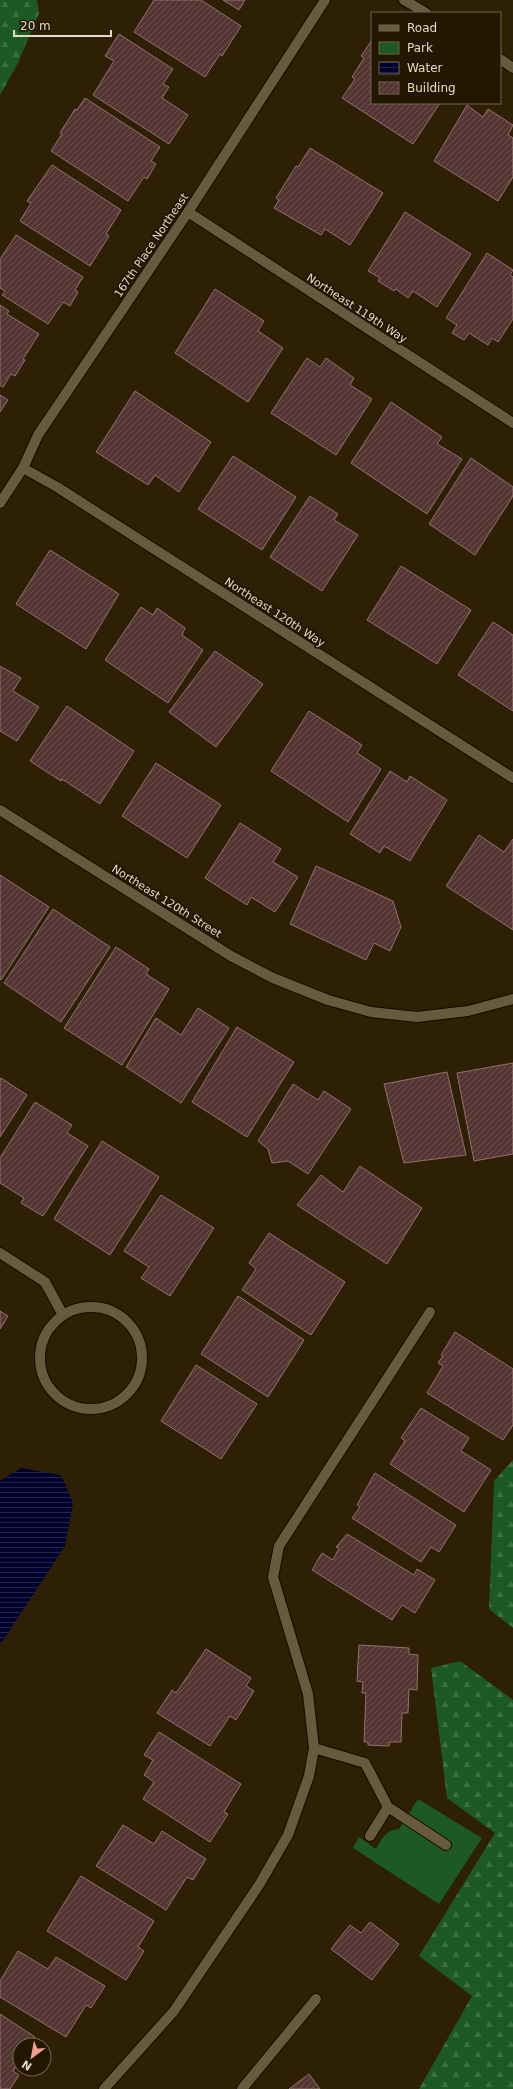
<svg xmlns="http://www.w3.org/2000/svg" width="513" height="2089" font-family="'DejaVu Sans',sans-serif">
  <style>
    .green { fill: #1c5923 }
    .forest { fill: url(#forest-firs) }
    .water { fill: url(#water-rules) }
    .building { fill: url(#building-hatch); stroke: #94706d }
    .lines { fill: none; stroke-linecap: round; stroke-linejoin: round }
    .minor-casing { stroke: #150900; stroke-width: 12 }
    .minor { stroke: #685a3e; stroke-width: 10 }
    .labels { text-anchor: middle; stroke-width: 4; stroke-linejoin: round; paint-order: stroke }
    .street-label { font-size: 11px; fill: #e3dacb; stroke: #231700 }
  </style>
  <defs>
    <pattern id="forest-firs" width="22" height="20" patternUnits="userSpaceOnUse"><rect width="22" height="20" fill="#1c5923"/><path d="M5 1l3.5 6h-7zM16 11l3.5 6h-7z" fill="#3d7042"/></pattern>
    <pattern id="water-rules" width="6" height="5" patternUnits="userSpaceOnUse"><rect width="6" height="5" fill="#00022d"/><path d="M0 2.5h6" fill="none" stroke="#25264a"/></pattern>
    <pattern id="building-hatch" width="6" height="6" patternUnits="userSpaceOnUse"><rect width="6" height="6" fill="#543533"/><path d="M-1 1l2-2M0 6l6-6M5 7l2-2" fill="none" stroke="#6c524f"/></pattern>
  </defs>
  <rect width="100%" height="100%" fill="#2d2005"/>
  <path class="green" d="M418,1799L482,1838L439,1904L353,1848L359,1837L376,1849C382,1838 386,1830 399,1829Z"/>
  <path class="forest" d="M0,0H37L39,13L18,63L0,95Z
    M513,1460V1628L489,1609L494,1481Z
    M460,1661L513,1700V2089H419L472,1996L419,1956L495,1833L447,1798L431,1668Z"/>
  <path class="water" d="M21,1468L61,1475L73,1503L65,1546L0,1645V1481Z"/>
  <path class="building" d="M154,0H201L241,26L222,56L220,54L205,77L134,32Z
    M223,0H245L239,10Z
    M119,34L173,69L163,84L169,87L162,98L188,115L169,144L93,95L114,61L105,56Z
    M372,40V103H440L413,144L342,98L355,79L352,77L364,58L361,56Z
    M85,98L160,147L151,161L156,164L147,179L144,177L128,201L51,151L62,134L60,133L75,109L77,110Z
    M467,105L483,117L488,109L513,125L508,135L513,138V177L498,201L434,161Z
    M310,148L383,193L350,245L325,229L321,235L274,208L279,200L276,198L296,166L298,167Z
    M52,165L121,210L106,234L109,236L90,266L20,221L31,203L27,201Z
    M405,212L471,254L437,307L413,291L408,298L396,289L394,291L378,281L380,278L368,271Z
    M16,235L83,277L75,290L78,292L70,306L63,302L48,324L2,295L5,291L0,288V259Z
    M487,253L513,270L510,275L513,277V319L498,342L492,338L488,345L469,333L464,340L452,333L457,325L446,318Z
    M215,289L264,321L258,331L283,348L248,402L175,353Z
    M0,305L9,311L7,314L39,334L23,359L25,360L15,376L11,374L3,387L0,385Z
    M307,358L320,367L326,358L354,378L350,385L372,399L336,455L271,413Z
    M135,391L211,442L179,492L155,475L148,485L96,452Z
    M0,395L8,400L0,412Z
    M391,402L442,437L437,444L462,459L427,514L351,463Z
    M233,456L296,497L262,550L198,509Z
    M471,458L513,487V496L475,555L429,524Z
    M310,496L338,514L334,520L358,535L322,591L270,557Z
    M50,550L119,594L86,649L16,604Z
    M401,566L471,610L437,664L367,620Z
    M141,607L153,615L157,608L185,628L182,635L203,650L168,703L105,660Z
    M493,622L513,635V711L458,675Z
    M215,651L263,684L216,747L169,712Z
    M0,666L21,678L13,691L39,707L17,741L0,731Z
    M67,706L134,751L100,804L62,779L61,781L30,761Z
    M309,711L362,745L357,753L381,769L348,822L271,771Z
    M156,763L221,805L187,858L122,816Z
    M390,771L407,782L410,776L447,800L410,861L384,846L380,853L350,834Z
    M240,823L281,849L273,862L298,877L275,912L251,897L247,905L205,878Z
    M479,835L504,852L513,839V930L446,886Z
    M316,866L393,901L401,927L390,951L374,943L366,960L290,924Z
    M0,875L49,907L1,980L0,979Z
    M53,909L110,947L61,1022L4,983Z
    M116,947L149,969L146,974L169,989L122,1065L64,1028Z
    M198,1008L229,1028L181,1103L126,1067L156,1018L181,1035Z
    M237,1027L294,1062L247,1137L192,1102Z
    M513,1063V1154L474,1161L457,1073Z
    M447,1072L466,1155L404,1163L384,1084Z
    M1,1078L27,1095L0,1137V1079Z
    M293,1084L318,1100L324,1091L351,1109L308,1174L288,1161L272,1163L268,1149L258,1141Z
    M35,1102L72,1125L67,1133L88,1146L43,1216L21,1203L24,1198L0,1183V1158Z
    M102,1141L159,1177L110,1255L54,1219Z
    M360,1166L422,1208L387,1264L297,1205L321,1175L343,1192Z
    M161,1195L214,1228L170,1296L141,1278L149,1267L124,1251Z
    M269,1233L345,1282L311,1335L242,1290L256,1269L249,1263Z
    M238,1296L304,1340L268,1397L201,1354Z
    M0,1311L8,1316L0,1329Z
    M455,1332L513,1369V1425L503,1440L427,1393L443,1366L438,1363L443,1356L441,1355Z
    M196,1365L257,1404L221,1459L161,1421Z
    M421,1408L469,1438L461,1451L491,1470L464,1512L390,1464L405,1441L401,1438Z
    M375,1473L456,1525L439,1552L431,1547L421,1562L352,1518L360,1507L357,1505L363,1494Z
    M347,1534L414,1575L417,1569L435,1580L415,1613L402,1605L392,1620L312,1570L322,1553L333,1560L339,1548L336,1547Z
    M359,1645L409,1648V1654L418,1655L417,1690L409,1689L408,1713H402L401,1742H390L389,1746L368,1745V1742H364L366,1693H362L363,1682L357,1681Z
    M206,1649L251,1678L246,1686L254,1691L236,1720L230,1716L210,1746L157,1713L172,1690L176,1693Z
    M159,1732L241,1784L224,1812L228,1814L210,1842L143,1799L154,1782L144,1775L153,1760L144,1755Z
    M123,1825L154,1844L162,1831L206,1859L193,1880L187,1877L166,1910L96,1866Z
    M81,1876L154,1921L138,1947L144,1951L126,1980L47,1931Z
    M370,1922L399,1944L372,1980L331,1949L350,1925L361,1933Z
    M18,1951L48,1969L56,1957L105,1986L91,2008L86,2005L66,2037L0,1997V1981Z
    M0,2014L35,2037L30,2045H20V2061L13,2071L19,2075L10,2089H0Z
    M309,2074L320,2089H289Z"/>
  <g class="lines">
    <g class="minor-casing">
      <path id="minor" d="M404,0L426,13
        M500,59L513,68
        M188,212L513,423
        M23,468L57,487L513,778
        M0,503L23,468L38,435L188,212L325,0
        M0,810L231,956L273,978L328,1000L371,1012L417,1017L468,1011L513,999
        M0,1253L45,1282L63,1315
        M40 1358a51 51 0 1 1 102 0a51 51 0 1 1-102 0Z
        M314,1748L365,1763L388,1807L446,1845
        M370,1836L388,1807
        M104,2089L174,2011L259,1885L288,1835L309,1776L314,1748L308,1694L273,1577L279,1546L430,1312
        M242,2089L316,1999"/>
    </g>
    <use href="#minor" class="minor"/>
  </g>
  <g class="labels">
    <g class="street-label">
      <text transform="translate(151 245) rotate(-56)" y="4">167th Place Northeast</text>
      <text transform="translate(357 308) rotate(33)" y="4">Northeast 119th Way</text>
      <text transform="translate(275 612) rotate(33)" y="4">Northeast 120th Way</text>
      <text transform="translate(167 901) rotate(32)" y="4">Northeast 120th Street</text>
    </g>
  </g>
  <rect x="371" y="12" width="130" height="92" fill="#231700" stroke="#706551"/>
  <rect x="379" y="25" width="20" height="6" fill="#685a3e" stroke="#706551"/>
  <text x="407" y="32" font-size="12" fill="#e3dacb">Road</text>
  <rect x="379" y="42" width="20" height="12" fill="#1c5923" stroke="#706551"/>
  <text x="407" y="52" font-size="12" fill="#e3dacb">Park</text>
  <rect x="379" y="62" width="20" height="12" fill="url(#water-rules)" stroke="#706551"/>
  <text x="407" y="72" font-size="12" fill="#e3dacb">Water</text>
  <rect x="379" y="82" width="20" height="12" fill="url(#building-hatch)" stroke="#706551"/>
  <text x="407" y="92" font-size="12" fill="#e3dacb">Building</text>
  <g transform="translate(32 2057) rotate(212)"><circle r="19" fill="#231700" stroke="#706551"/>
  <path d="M0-3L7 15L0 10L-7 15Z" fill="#f49d8b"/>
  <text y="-6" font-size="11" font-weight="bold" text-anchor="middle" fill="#e3dacb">N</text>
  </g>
  <path d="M14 30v6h97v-6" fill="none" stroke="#e3dacb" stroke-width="2"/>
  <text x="20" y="30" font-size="12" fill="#e3dacb" stroke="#231700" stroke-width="3" paint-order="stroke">20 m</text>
</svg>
